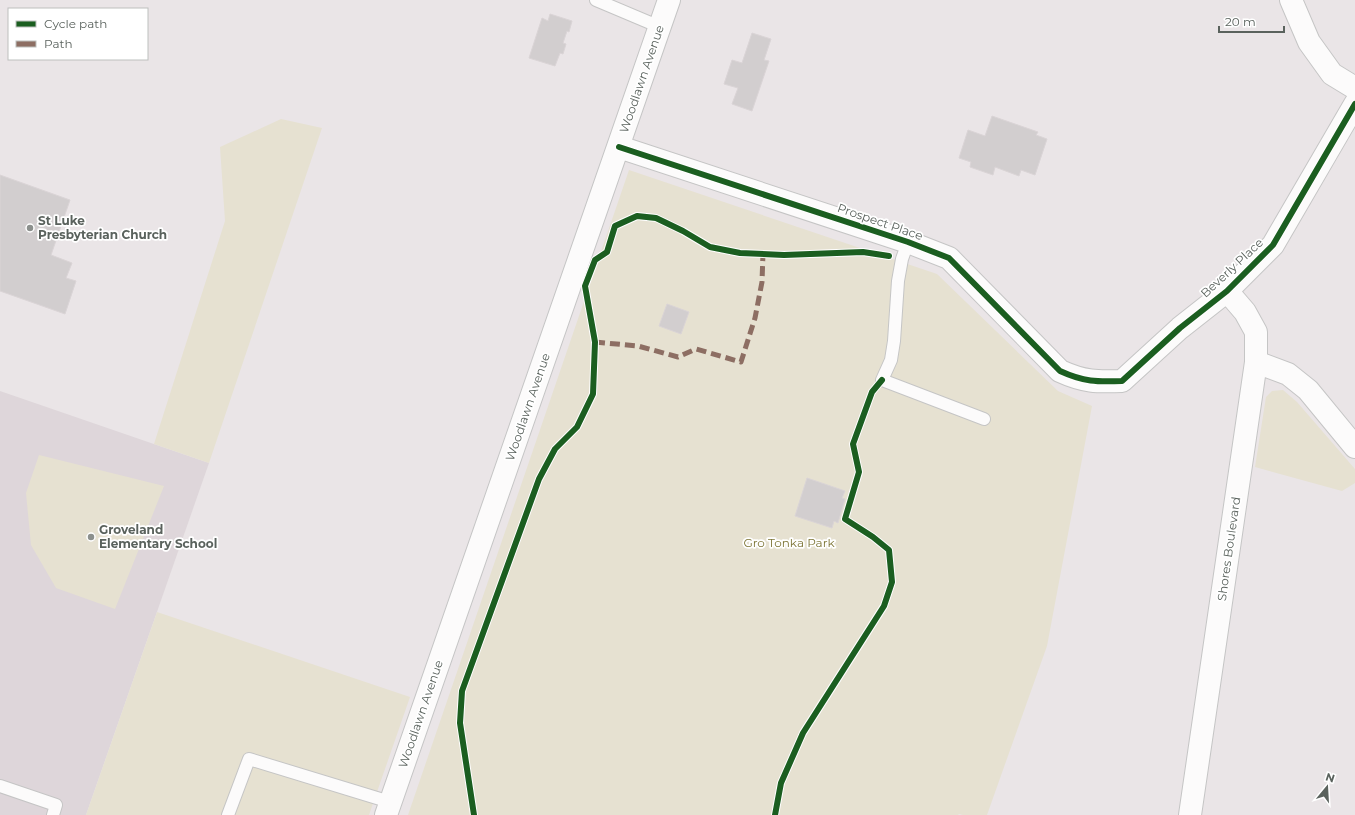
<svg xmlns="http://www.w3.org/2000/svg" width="1355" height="815" font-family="Montserrat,sans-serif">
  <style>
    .education { fill: #ded6da }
    .green { fill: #e6e1d1 }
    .building { fill: #d2cecf; stroke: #dad4d6 }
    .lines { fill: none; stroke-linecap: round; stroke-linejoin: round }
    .lane-casing { stroke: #c5c5c5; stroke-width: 14 }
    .street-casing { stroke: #c5c5c5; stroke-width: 24 }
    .lane { stroke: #fcfbfb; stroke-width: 12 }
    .street { stroke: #fcfbfb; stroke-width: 22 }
    .quiet { stroke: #8d6e63; stroke-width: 5; stroke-dasharray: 10 5; stroke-linecap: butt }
    .cycleway-casing { stroke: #fff; stroke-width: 8 }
    .cycleway { stroke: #1b5e20; stroke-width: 6 }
    .poi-dot { fill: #8c908d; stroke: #fff; stroke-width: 1.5 }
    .labels { text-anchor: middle; stroke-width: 3.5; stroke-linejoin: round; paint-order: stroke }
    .street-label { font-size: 12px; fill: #5a625d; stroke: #fff }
    .poi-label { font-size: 12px; font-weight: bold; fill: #5a625d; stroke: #fff; text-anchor: start }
    .park-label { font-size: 12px; fill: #7d7536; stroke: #fff }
  </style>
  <rect width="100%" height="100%" fill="#eae5e7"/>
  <path class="education" d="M0,391L209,463L86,815H0Z"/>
  <path class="green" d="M281,119L322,128L209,463L154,444L225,221L220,147Z
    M629,170L937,274L1058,391L1092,406L1047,646L987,815H963L959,814L958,815H408Z
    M1283,390L1297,402L1355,469V483L1342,491L1255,467L1266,397L1272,391Z
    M39,455L164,486L115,609L56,588L31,545L26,493Z
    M157,612L410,697L369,815H86Z"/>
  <path class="building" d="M550,14L572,21L569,32L567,31L563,43L566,44L563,54L560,53L555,66L529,58L542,18L548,21Z
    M752,33L771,39L764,60L769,61L752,111L732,104L738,88L724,84L732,60L742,63Z
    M992,116L1038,132L1036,135L1047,139L1035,175L1021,170L1019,176L995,167L993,175L970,167L971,162L959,158L968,130L985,136Z
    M0,175L70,200L51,255L72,263L66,278L76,281L65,314L0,291Z
    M667,304L689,312L681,334L659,326Z
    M807,478L845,491L842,498L845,499L838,523L834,521L832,528L795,516Z"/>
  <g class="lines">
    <g class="lane-casing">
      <path id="lane" d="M596,0L660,27
        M908,242L902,259L898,281L894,341L891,360L882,380L984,419
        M0,786L56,805L53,815
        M228,815L249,759L390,802"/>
    </g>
    <g class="street-casing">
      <path id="street" d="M1291,0L1309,42L1332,74L1355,88
        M619,147L908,242L949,258L1060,371C1084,382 1097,382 1122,381L1180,328L1227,291L1273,245L1355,104
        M1256,362L1288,374L1308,390L1355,447
        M386,815L669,0
        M1190,815L1256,362V332L1245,312L1227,291"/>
    </g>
    <use href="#lane" class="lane"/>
    <use href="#street" class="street"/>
    <path class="quiet" d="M595,342L638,346L678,357L696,349L741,362L755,318L762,282L763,253"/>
    <g class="cycleway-casing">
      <path id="cycleway" d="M619,147L908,242L949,258L1060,371C1084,382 1097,382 1122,381L1180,328L1227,291L1273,245L1355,104
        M474,815L460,723L462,691L539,479L555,449L577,427L593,394L595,342L585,286L595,260L607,252L615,226L637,216L656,218L683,231L710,247L740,253L784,255L863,252L889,256
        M775,815L781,783L803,733L884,606L892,582L889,550L873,537L845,519L859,472L853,444L872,392L882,380"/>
    </g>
    <use href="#cycleway" class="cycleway"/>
  </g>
  <g class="poi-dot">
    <circle cx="30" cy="228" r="4"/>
    <circle cx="91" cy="537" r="4"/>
  </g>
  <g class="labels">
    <g class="street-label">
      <text transform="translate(642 79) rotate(-71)" y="4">Woodlawn Avenue</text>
      <text transform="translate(880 222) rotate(19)" y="4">Prospect Place</text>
      <text transform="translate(1232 268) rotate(-43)" y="4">Beverly Place</text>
      <text transform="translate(528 407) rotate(-71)" y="4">Woodlawn Avenue</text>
      <text transform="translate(1229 549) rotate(-82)" y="4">Shores Boulevard</text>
      <text transform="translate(421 714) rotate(-71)" y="4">Woodlawn Avenue</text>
    </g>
    <g class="poi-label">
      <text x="38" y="225">St Luke<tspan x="38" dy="14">Presbyterian Church</tspan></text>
      <text x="99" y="534">Groveland<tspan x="99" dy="14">Elementary School</tspan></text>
    </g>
    <g class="park-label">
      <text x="789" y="547">Gro Tonka Park</text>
    </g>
  </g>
  <rect x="8" y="8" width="140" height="52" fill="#ffffff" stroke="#bdc0be"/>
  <rect x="16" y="21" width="20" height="6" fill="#1b5e20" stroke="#bdc0be"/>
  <text x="44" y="28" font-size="12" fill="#5a625d">Cycle path</text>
  <rect x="16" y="41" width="20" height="6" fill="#8d6e63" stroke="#bdc0be"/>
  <text x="44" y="48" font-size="12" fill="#5a625d">Path</text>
  <g transform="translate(1327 787) rotate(18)" stroke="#ffffff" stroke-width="3" paint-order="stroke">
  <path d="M0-3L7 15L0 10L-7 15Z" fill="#5a625d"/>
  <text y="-6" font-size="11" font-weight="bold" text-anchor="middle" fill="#5a625d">N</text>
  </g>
  <path d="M1219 26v6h65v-6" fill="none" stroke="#5a625d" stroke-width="2"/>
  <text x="1225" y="26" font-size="12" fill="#5a625d" stroke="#ffffff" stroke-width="3" paint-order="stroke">20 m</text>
</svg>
